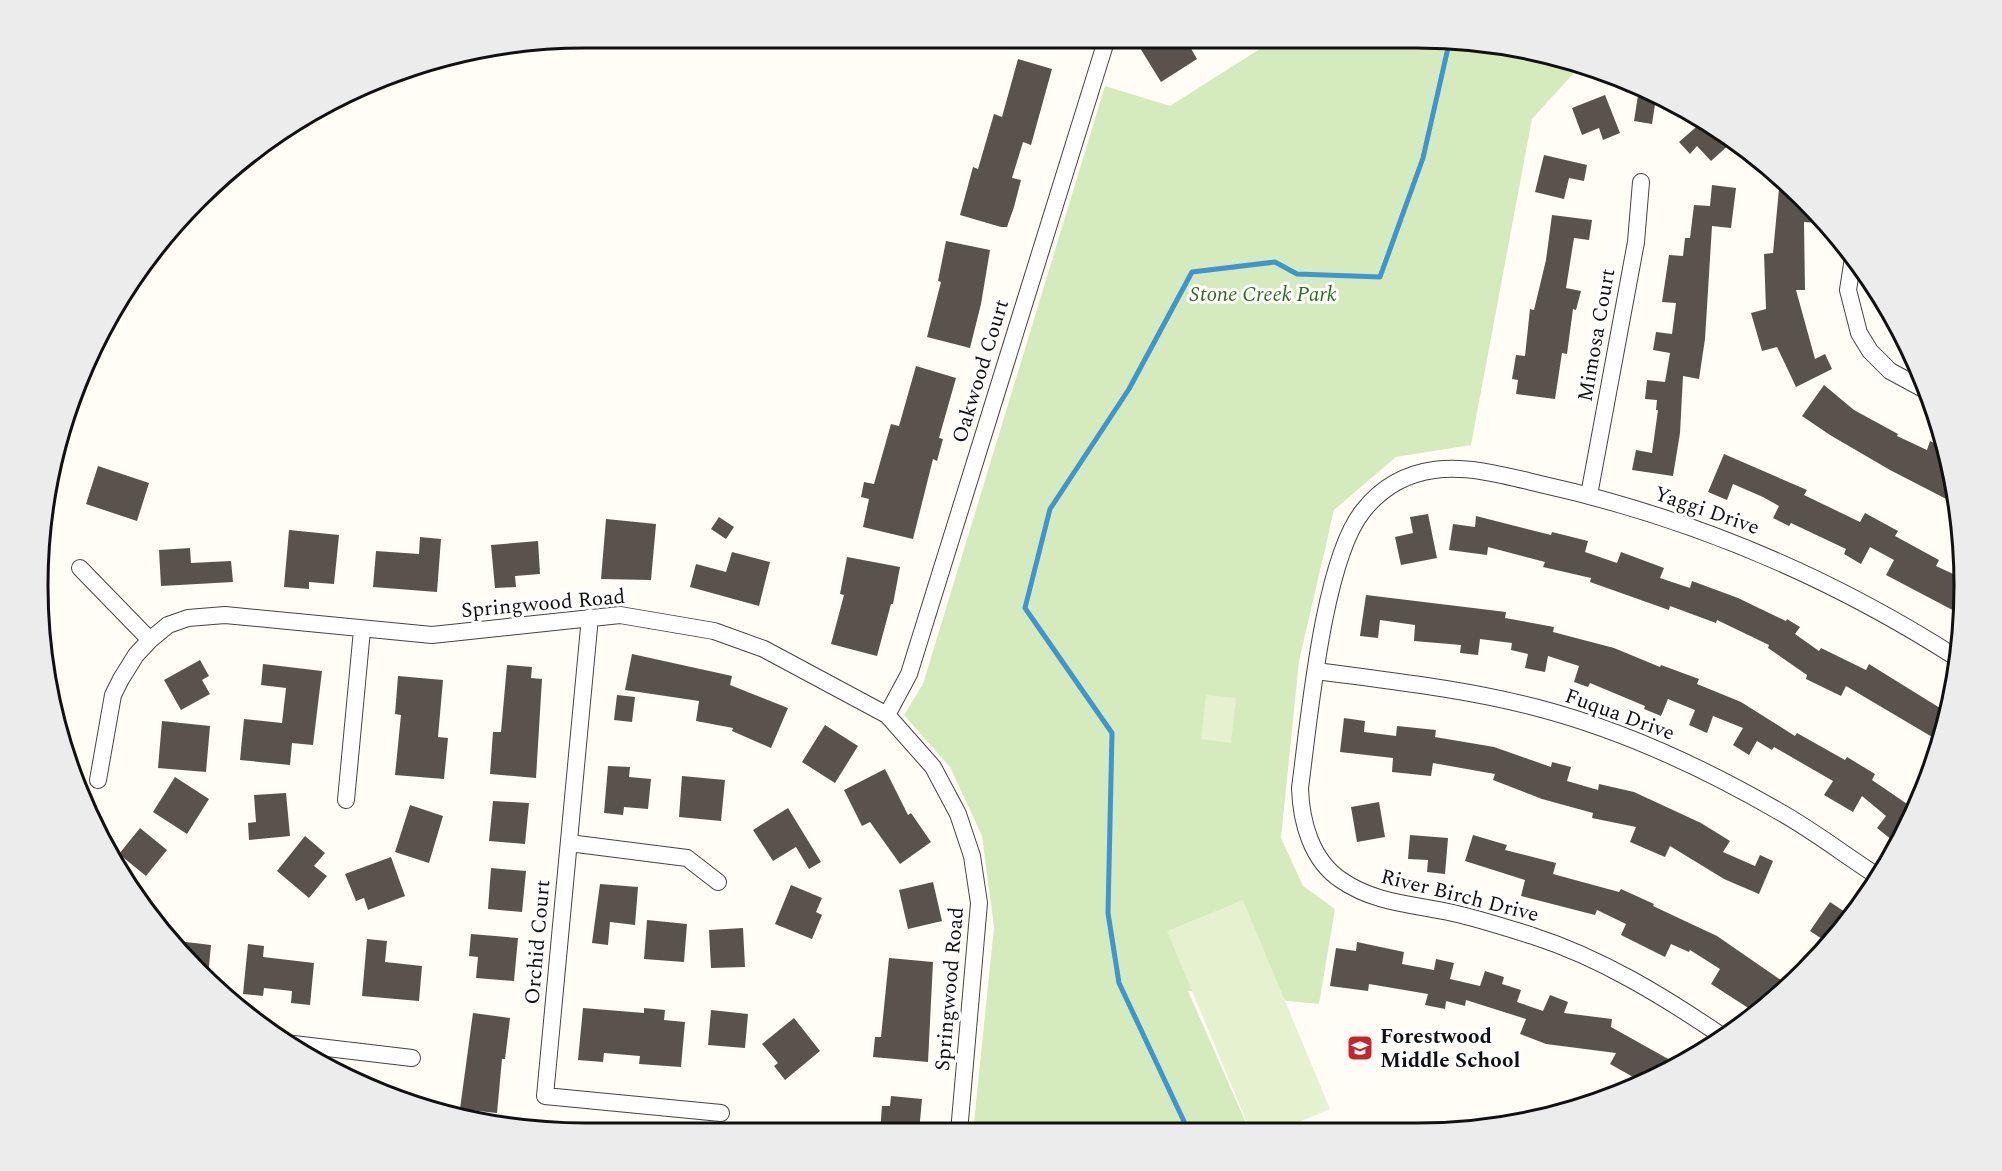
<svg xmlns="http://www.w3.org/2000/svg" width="2002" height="1171" font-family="Spectral,serif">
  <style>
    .green { fill: #d5ebbd }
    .pitch { fill: #e6f2cf }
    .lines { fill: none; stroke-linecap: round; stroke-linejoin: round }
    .stream { stroke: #3f96cf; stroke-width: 5 }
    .building { fill: #5a524d }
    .minor-casing { stroke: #444; stroke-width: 18 }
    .minor { stroke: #fff; stroke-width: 16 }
    .labels { text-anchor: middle; stroke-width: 6; stroke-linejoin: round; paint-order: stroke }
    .park-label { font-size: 21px; font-style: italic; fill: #2f6b1f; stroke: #fff }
    .street-label { font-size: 21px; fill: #111; stroke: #fff }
    .poi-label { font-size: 21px; font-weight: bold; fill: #111; stroke: #fff; text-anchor: start }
    .rim { fill: none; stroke: #111; stroke-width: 3 }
  </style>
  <rect width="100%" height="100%" fill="#fffdf5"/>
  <path class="green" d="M1277,38L1453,39L1582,64L1532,119L1471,445L1396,457L1334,510L1299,661L1281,838L1303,886L1335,909L1319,1004L1188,991L1250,1132H973L994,927L982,836L950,767L904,715L923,684L1105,86L1170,106Z"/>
  <path class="pitch" d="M1206,695L1236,698L1231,743L1201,739Z
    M1243,900L1330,1109L1275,1132H1251L1167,931Z"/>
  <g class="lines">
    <path class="stream" d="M1189,1132L1119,983L1108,913L1112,733L1025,608L1050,509L1129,389L1192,272L1275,262L1297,274L1380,277L1423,158L1450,39"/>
  </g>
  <path class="building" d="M1156,38H1185L1197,59L1161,82L1140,48Z
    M1018,59L1052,69L1031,145L1023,142L1012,178L1021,180L1014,207L1007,227H1001L960,215L973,167L978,169L994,114L1002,117Z
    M1639,89L1656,98L1652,124L1634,121Z
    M1605,95L1620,133L1603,140L1599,128L1582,135L1572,108Z
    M1703,121L1718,128L1731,143L1711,161L1697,146L1690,154L1679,142Z
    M1544,155L1587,165L1584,181L1569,178L1564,199L1535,192Z
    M1780,178L1804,198L1819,217V223L1804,222L1805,290H1796L1815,359L1825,354L1832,369L1796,387L1777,347L1762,351L1751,313L1766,309L1764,254L1773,253Z
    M1712,185L1736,188L1731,228L1712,226L1705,339L1699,379L1683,376L1680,433L1673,476L1632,470L1636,450L1652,453L1658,410H1656L1657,400L1645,399L1647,380L1665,382L1670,353L1653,350L1656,332L1672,334L1676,303L1662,302L1669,255L1683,256L1685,238H1690L1694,205L1710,206Z
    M1552,215L1592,220L1589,240L1574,238L1566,288L1581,291L1576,310L1573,309L1567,354L1562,353L1555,399L1516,394L1518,380L1512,379L1516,355L1525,356L1530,309L1534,310L1546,260Z
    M946,241L990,250L981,304L970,348L927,337L941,282L938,281Z
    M916,366L956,378L939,438L943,439L937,461L933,459L913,539L863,527L869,499L861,497L864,482L874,484L891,424L899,426Z
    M1824,385L1854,410L1898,434L1897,436L1927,450L1930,441L1945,448L1954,478L1956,504L1890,470L1830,435L1802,416Z
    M1724,454L1807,490L1804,495L1860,522L1865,513L1898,531L1895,536L1939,560L1936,566L1964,579L1962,615L1886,575L1894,560L1870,547L1861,564L1844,554L1846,549L1791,523L1789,526L1773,518L1779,506L1763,497L1733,484L1727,500L1708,492Z
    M98,466L149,483L137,521L86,504Z
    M1428,514L1437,558L1401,565L1395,537L1413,533L1410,517Z
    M1476,516L1551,535L1552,532L1588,541L1585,552L1617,563L1621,552L1664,568L1660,578L1690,588L1692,581L1738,598L1786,621L1787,619L1800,627L1795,634L1819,651L1821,648L1866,670L1869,664L1948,713L1939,741L1846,686L1841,696L1806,679L1807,675L1768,648L1769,645L1717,620L1716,623L1670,606L1669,610L1590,582L1591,578L1543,567L1545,562L1488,547L1487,555L1449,550L1453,524L1475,527Z
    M719,517L734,527L726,539L711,529Z
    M606,519L656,524L651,580L601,579Z
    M289,530L339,535L334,584L309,582V589L284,587Z
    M420,537L441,539L437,592L373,587L376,551L419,554Z
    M538,541L540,574L515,576L516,587L495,588L491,545Z
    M190,548L191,563L231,561L233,582L161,586L159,550Z
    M732,552L770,562L759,606L690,587L696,564L726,572Z
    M847,557L900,567L893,604H891L877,656L831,644L844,595L840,594Z
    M1366,595L1506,612L1505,618L1554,627L1553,632L1614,648L1660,667L1661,665L1699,679L1697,684L1741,702L1795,736L1797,733L1845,760L1847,757L1875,774L1872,780L1913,808L1892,840L1877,828L1886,816L1862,796L1853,812L1824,795L1833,781L1774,747L1772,750L1757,741L1749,755L1733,745L1743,728L1713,716L1707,733L1689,725L1695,710L1668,699L1661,716L1644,709L1645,706L1590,683L1588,687L1574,682L1579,666L1548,656L1545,672L1525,668L1528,654L1511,650L1512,643L1480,639L1478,655L1460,653L1461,645L1414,641L1415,625L1380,620L1378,638L1360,636Z
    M632,654L732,676L730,685L788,708L771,748L732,731L733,728L696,721L699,701L625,690Z
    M200,660L209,676L202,680L210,694L181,710L164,680Z
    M263,664L322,671L313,745L292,743L290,765L240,760L244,719L282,723L286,688L261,685Z
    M507,665L532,667L531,678L542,679L536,778L490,774L493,732H501Z
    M398,676L443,680L438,737L448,738L444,779L395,775L401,715L395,714Z
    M617,695L635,697L632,722L614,720Z
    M1344,718L1365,721L1364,732L1396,736L1397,726L1436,730L1435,737L1494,747L1551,767L1552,762L1571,767L1567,781L1598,790L1599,784L1634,792L1701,823L1730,841L1723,852L1755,866L1760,855L1773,861L1759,894L1724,879L1670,846L1665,857L1630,842L1636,827L1592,818L1593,813L1542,799L1493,780L1495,774L1433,763L1431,776L1392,772L1393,758L1340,752Z
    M162,721L210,726L206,772L158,768Z
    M825,725L858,746L835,783L802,762Z
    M608,766L630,767L629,777L651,779L648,809L624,807L623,815L604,813Z
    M885,769L908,815L911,813L931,842L900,864L870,822L862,826L844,790Z
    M682,776L725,780L721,821L679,817Z
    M175,777L209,799L187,834L153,812Z
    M286,793L290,836L249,840L248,823L256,822L254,795Z
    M493,801L529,803L525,844L489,841Z
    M1379,802L1385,837L1357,842L1351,807Z
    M410,805L443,816L429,863L395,852Z
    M788,808L821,862L809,869L796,847L773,861L753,830Z
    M140,828L167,850L146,876L119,854Z
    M1410,835L1448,838L1445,874L1427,872L1428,860L1408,859Z
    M1473,835L1507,845L1505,850L1556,863L1553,874L1619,892L1621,889L1654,904L1653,906L1717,936L1788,985L1767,1002L1762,998L1753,1011L1711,984L1720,969L1690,950L1689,952L1671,944L1665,957L1621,935L1626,924L1597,910L1595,915L1521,896L1525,880L1465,861Z
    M305,836L325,853L314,866L327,876L309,898L277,871Z
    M391,857L405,896L368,910L364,898L356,901L345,874Z
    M491,868L526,871L522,912L488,909Z
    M933,882L942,921L908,929L899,890Z
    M600,884L638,887L635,925L610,922L608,945L592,943Z
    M791,885L822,898L816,912L822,915L812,939L775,924Z
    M1830,902L1851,916L1828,943L1810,931Z
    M647,920L687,924L684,962L644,959Z
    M743,928L745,967L711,968L709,930Z
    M471,934L518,938L514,981L476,978L478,957L469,956Z
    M367,939L387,941L385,962L422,966L419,1001L362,996Z
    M169,940L211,945L208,977L173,947Z
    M1357,942L1404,952L1402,964L1434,970L1436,959L1454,963L1450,979L1480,986L1485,971L1504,977L1502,984L1521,990L1517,1002L1543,1011L1550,995L1568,1002L1564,1013L1612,1019L1611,1027L1679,1065L1642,1082L1610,1064L1616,1053L1546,1044L1520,1034L1526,1019L1466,1000L1465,1006L1446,1001L1445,1009L1425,1005L1428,994L1369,984L1368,991L1330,986L1336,948L1356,951Z
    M248,944L264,946L263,957L314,963L310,1005L291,1003L292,991L264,988L263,996L243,994Z
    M889,958L933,962L928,1062L873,1057L875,1037H881Z
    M583,1008L644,1013V1008L665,1010L664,1020L685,1022L681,1067L639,1064L640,1056L604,1053L603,1062L578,1060Z
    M711,1010L748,1014L745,1048L708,1045Z
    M473,1013L510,1018L505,1059H502L497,1113L460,1109Z
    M794,1018L820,1051L785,1080L774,1066L778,1063L762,1044Z
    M891,1096L922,1099L919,1132H880L882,1106H890Z"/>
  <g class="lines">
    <g class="minor-casing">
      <path id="minor" d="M1853,258L1848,290L1859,333L1870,351L1890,371L1927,391
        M1589,495L1636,242L1641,182
        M80,568L150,640
        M590,617L545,1096L721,1113
        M1317,671C1391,681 1466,689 1538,708C1622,730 1704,768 1780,812C1814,831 1846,856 1879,877
        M887,715L909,674L1107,38
        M98,780L113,695L121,679L136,655L150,640L168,625L188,618L225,615L432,635L620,615L714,631L764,649L887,715L933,767L958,814L972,856L979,903L959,1132
        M346,800L362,630
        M569,843L687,858L718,882
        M1722,1036C1663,996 1601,958 1533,936C1507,928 1480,919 1453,913C1414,904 1376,904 1341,880C1311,860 1301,821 1300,788C1309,721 1323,560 1363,511C1381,488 1405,474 1434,470C1468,465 1507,476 1540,484C1689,517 1829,576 1957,658
        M285,1043L412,1058"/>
    </g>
    <use href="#minor" class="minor"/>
  </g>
  <defs>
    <g id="school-square" transform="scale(1.35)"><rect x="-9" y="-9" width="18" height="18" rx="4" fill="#c4262e" stroke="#fff"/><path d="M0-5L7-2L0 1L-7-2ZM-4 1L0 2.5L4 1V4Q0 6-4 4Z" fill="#fff"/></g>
  </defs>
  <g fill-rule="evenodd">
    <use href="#school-square" x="1360" y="1048"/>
  </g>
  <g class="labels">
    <g class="park-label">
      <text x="1263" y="301">Stone Creek Park</text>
    </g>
    <g class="street-label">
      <text transform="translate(1596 335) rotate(-80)" y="7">Mimosa Court</text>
      <text transform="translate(980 371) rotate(-73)" y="7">Oakwood Court</text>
      <text transform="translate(1707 510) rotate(19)" y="7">Yaggi Drive</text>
      <text transform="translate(543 603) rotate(-5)" y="7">Springwood Road</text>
      <text transform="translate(1620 714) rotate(20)" y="7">Fuqua Drive</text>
      <text transform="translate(1460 895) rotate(14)" y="7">River Birch Drive</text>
      <text transform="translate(537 942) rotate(-85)" y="7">Orchid Court</text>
      <text transform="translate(949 989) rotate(-85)" y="7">Springwood Road</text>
    </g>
    <g class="poi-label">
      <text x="1380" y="1043">Forestwood<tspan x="1380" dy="24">Middle School</tspan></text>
    </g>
  </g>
  <path d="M0 0H2002V1171H0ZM585 48H1417A537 537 0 0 1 1954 585V586A537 537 0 0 1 1417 1123H585A537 537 0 0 1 48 586V585A537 537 0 0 1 585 48Z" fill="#ececec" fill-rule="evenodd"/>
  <path class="rim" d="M585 48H1417A537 537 0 0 1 1954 585V586A537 537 0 0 1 1417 1123H585A537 537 0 0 1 48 586V585A537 537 0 0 1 585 48Z"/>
</svg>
